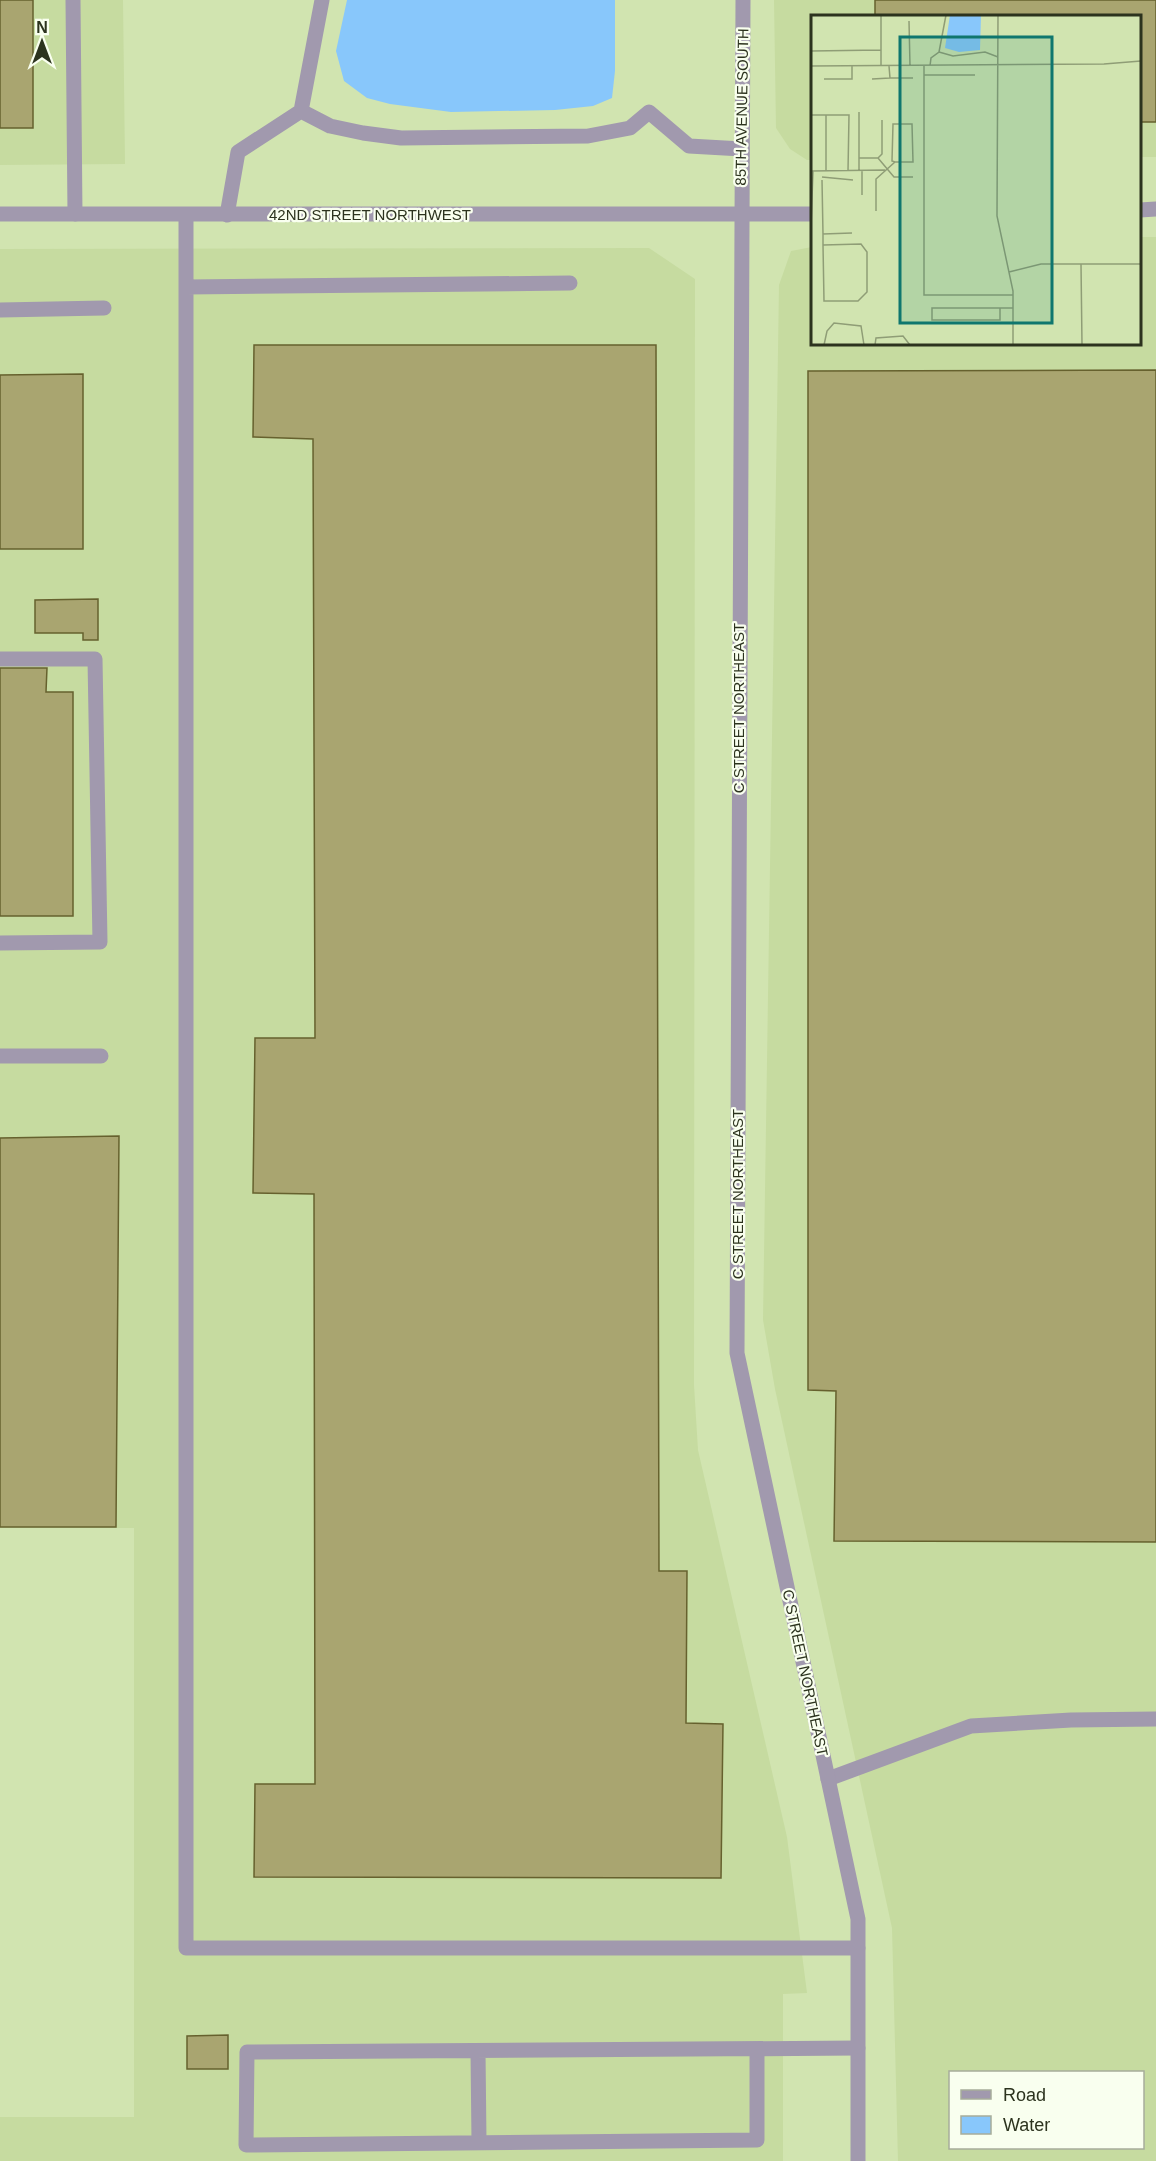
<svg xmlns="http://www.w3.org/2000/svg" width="1156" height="2161" font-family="Arial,sans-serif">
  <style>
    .built { fill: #c6dba0; fill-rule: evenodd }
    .water { fill: #88c7fb }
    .building { fill: #a9a570; stroke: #66612e; stroke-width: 1.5 }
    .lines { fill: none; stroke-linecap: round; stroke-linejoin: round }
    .lane { stroke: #a199ae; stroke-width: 15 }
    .street { stroke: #a199ae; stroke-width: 15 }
    .labels { text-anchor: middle; stroke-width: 4.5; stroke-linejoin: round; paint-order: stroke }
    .street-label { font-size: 15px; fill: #2c331e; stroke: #f9ffef }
    .inset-road { fill: none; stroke: #8f9d76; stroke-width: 1.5 }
    .view { fill: #0f766e; fill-opacity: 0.15; stroke: #0f766e; stroke-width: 3 }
    .inset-edge { fill: none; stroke: #2c331e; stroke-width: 3 }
  </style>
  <rect width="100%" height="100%" fill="#d1e4b0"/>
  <path class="built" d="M0,0H123L125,164L0,165Z
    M774,0H1156V157H1140V16H812V160H807L790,149L776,128Z
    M1140,237H1156V2161H898L892,1928L775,1389L763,1320L779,285L791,251L812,247V344H1140ZM950,2072H1142V2148H950Z
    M649,248L695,279L694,1385L698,1450L787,1837L807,1993L783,1994V2161H0V2117H134V1528H0V249Z"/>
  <path class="water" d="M347,0H615V71L612,98L593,106L555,110L451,112L390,104L367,98L344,81L336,51Z"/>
  <path class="building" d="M0,0H33V128H0Z
    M875,0H1156V122H1140V16H875Z
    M254,345H656L659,1571H687L686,1723L723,1724L721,1878L254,1877L255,1784H315L314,1194L253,1193L255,1038H315L313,439L253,437Z
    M1156,370V1542L834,1541L836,1391L808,1390V371Z
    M83,374V549H0V375Z
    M98,599V640H83V633H35V600Z
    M0,668H47L46,692H73V916H0Z
    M119,1136L116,1527H0V1138Z
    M228,2035V2069H187V2036Z"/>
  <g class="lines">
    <path class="lane" d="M73,0L75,214
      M301,111L330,126L363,133L401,138L588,136L630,128L649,112L689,146L742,149
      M186,215V1948H858
      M227,215L238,152L301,111L322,0
      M186,287L570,283
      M0,310L104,308
      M0,659H95L100,942L0,943
      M0,1056H101
      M828,1779L971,1726L1071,1720L1156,1719
      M757,2049V2140L246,2145L247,2052C450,2051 654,2050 858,2048
      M478,2051L479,2142"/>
    <path class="street" d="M743,0L737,1353L858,1919V2161
      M1140,210L1156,209
      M0,214H812"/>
  </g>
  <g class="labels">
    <g class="street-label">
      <text transform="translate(742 107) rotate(-89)" y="5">85TH AVENUE SOUTH</text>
      <text x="370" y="220">42ND STREET NORTHWEST</text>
      <text transform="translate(739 708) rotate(-90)" y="5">C STREET NORTHEAST</text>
      <text transform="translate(738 1194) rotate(-90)" y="5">C STREET NORTHEAST</text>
      <text transform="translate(805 1673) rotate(78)" y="5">C STREET NORTHEAST</text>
    </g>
  </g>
  <g transform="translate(811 15)">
    <rect width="330" height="330" fill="#d1e4b0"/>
    <path d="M139,0H170L169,35L148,37L134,33Z" fill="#88c7fb"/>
    <path class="inset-road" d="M0,0H46M70,0V51M187,0L186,201L202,276V330M98,6L99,51M0,36L70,35M128,37L142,41L174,37L187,42M0,51L293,49L330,46M78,51L79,63H102M113,51V280H202M119,51L120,43L128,37L135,0M113,60H164M13,64H41V51M61,64L79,63M48,97V155M0,100H38L37,156M15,100V156M48,143H67L83,162H102M67,143L71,139V105M0,156L74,155M11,162L42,165M11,165L12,219L41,218M51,180V155M65,196V164L84,147H102L101,109H82L81,146L84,147M0,211L2,156M12,219V230L13,286H47L56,277V237L50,229L12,230M0,243V324M270,249L271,330M198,257L230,249H330M189,293V305H121V293H202M13,330L16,316L23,308L50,311L53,330M64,330L65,323L92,321L99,330"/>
    <path class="view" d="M89,22H241V308H89Z"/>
    <rect width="330" height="330" class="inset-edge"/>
  </g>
  <rect x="949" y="2071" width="195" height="78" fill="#f9ffef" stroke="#a7ad9b" stroke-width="1.5"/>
  <rect x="961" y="2090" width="30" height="9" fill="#a199ae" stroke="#a7ad9b" stroke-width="1.5"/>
  <text x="1003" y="2101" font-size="18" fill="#2c331e">Road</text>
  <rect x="961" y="2116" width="30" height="18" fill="#88c7fb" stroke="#a7ad9b" stroke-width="1.5"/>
  <text x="1003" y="2131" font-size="18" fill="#2c331e">Water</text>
  <g transform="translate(42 42)" stroke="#f9ffef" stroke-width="4.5" paint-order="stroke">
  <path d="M0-4.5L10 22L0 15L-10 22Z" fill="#2c331e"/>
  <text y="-9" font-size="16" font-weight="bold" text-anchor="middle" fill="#2c331e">N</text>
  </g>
</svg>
